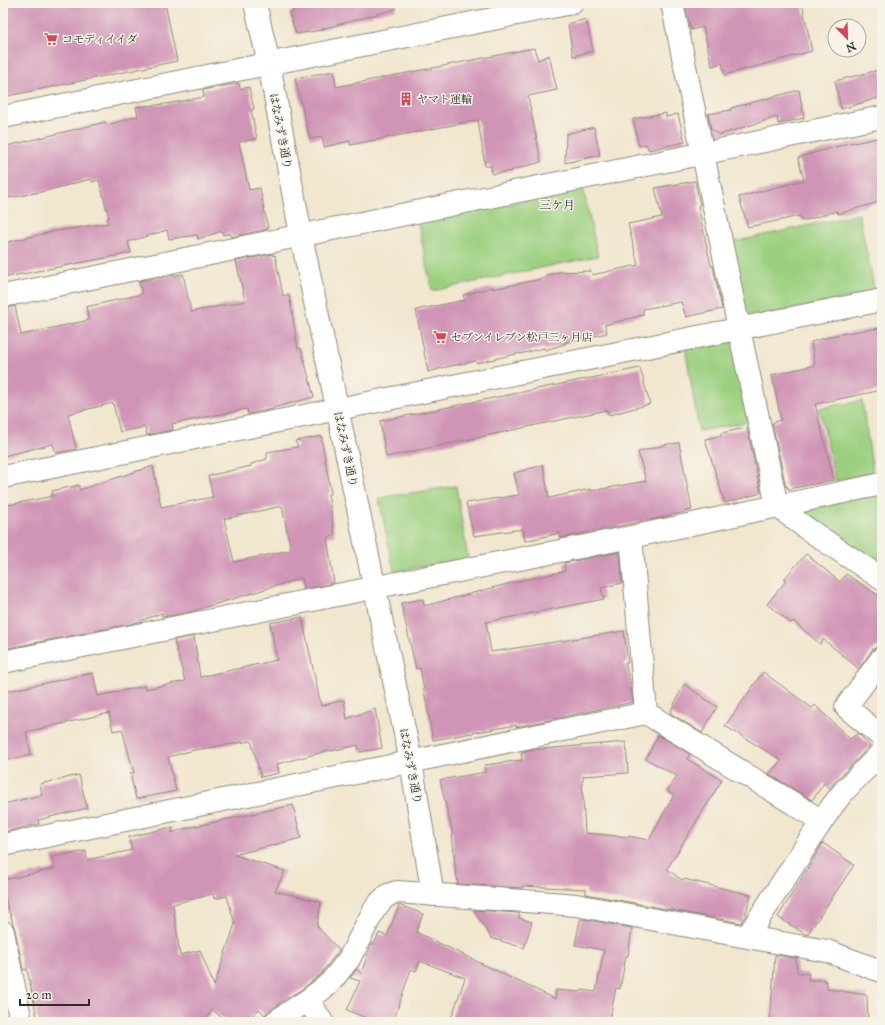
<svg xmlns="http://www.w3.org/2000/svg" width="885" height="1025" font-family="'IM FELL Great Primer','Noto Serif JP',serif">
  <style>
    .green { fill: #9cd080; stroke: #647e56 }
    .building { fill: #d094b6; fill-rule: evenodd }
    .lines { fill: none; stroke-linecap: round; stroke-linejoin: round }
    .minor-casing { stroke: #8e887c; stroke-width: 24 }
    .minor { stroke: #fff; stroke-width: 22 }
    .labels { text-anchor: middle; stroke-width: 3; stroke-linejoin: round; paint-order: stroke }
    .poi-label { font-size: 11px; fill: #2b2b2b; stroke: #f7f3e8; text-anchor: start }
    .street-label { font-size: 11px; fill: #2b2b2b; stroke: #f7f3e8 }
    .neighbourhood-label { font-size: 12px; fill: #2b2b2b; stroke: #f7f3e8 }
  </style>
  <rect width="100%" height="100%" fill="#f7f3e8"/>
  <filter id="ink" filterUnits="userSpaceOnUse"><feTurbulence type="fractalNoise" baseFrequency=".025" numOctaves="2"/><feDisplacementMap in="SourceGraphic" scale="8" xChannelSelector="R" yChannelSelector="G"/><feConvolveMatrix kernelMatrix="1 2 1 2 8 2 1 2 1" color-interpolation-filters="sRGB"/></filter>
  <filter id="wash" filterUnits="userSpaceOnUse"><feTurbulence type="fractalNoise" baseFrequency=".012" numOctaves="4" result="noise"/><feDisplacementMap in="SourceGraphic" scale="16" xChannelSelector="R" yChannelSelector="G"/><feGaussianBlur stdDeviation="0.9" result="paint"/><feColorMatrix in="noise" values="0 0 0 0 0 0 0 0 0 0 0 0 0 0 0 0 0 1.4 0 .05"/><feComposite in="paint" operator="in"/></filter>
  <g filter="url(#wash)">
    <rect width="100%" height="100%" fill="#f1e6ce"/>
    <path class="green" d="M583,188L598,256L432,291L418,223Z
      M859,214L875,292L744,320L729,243Z
      M736,336L748,422L699,431L685,347Z
      M862,401L873,472L836,481L819,408Z
      M456,486L468,558L394,572L379,498Z
      M882,492V568L796,507Z"/>
    <g id="blocks">
      <path class="building" d="M3,3H165L177,61L3,97Z
        M314,3H395L396,9L322,29V30L296,34L289,13L293,12V6Z
        M685,3H802L812,51L725,75L722,63L712,66L703,27L691,30Z
        M586,19L593,51L573,56L568,24Z
        M534,48L538,60L549,55L557,90L528,96L541,162L512,170V171L492,174L491,166H485L478,120L350,145V141L324,147L322,137L310,139L295,78L334,71L336,87Z
        M882,69V97L841,109L835,81Z
        M239,83L240,89L249,87L254,109L251,110L257,139L239,142L249,190L260,188L268,229L231,237L230,233L223,235L222,231L198,239L197,235L169,239L167,230L128,242L131,253L53,268L7,277L3,261V243L56,231L108,223L107,219L109,218L99,180L92,182L91,179L41,192L3,199V147L105,122L107,125L138,116L136,107L166,104L204,97L203,90Z
        M799,90L804,118L778,124L777,117L719,135L711,129L708,114L731,110V108Z
        M666,113V117L678,114L685,142L649,150L646,144L639,146L633,119Z
        M594,127L600,155L565,163L566,134Z
        M882,137V201L838,214L837,211L802,221L800,216L748,227L739,197L804,180L798,158L806,155L842,145L853,142L854,143Z
        M695,181L700,205L698,206L711,266H713L715,276L722,309L686,317L681,302L643,309V315L605,325L607,333L564,343L565,344L545,350L544,348L520,354V353L477,363L476,361L446,367L428,372L416,310L465,300L463,295L493,287V289L546,278V275L559,272L591,271L592,275L638,265L628,224L662,217L655,188Z
        M273,254V256L275,255L283,296L289,294L298,349L301,348L314,397L273,408V409L248,414L247,409L172,424L173,430L147,435L145,427L120,432L113,403L68,414L76,449L56,453L53,444L3,456V308L15,306L21,335L89,320L86,307L142,294L139,281L183,274L191,312L245,301L236,261Z
        M878,328L882,345V390L815,404L834,480L788,489L787,486L786,487L772,423H774V422L781,420L772,375L815,365L811,342L835,335Z
        M640,368L650,404L609,415L607,410L386,457L380,421Z
        M747,428L761,493L725,503L705,439L721,436V433Z
        M321,436L331,493L328,494L335,536L327,537L334,583L304,589L302,578L186,613L162,617V613L131,624L3,649V506L53,496L52,491L79,485V490L153,466L161,507L213,497L208,476L251,466V464L267,459V452L298,447L295,441ZM282,506L291,550L234,562L224,519Z
        M679,443L692,510L664,517L560,538V533L525,541L523,529L474,536L466,503L519,495L514,473L543,465L549,498L591,489V491L646,481L638,452L668,444Z
        M620,552L622,583L601,588L604,599L486,622L491,652L624,631L628,663H625L631,686L633,702L516,727V725L433,740L420,668L416,669L401,603L423,599L424,606L511,583L565,571L564,563Z
        M806,554L840,582L846,574L882,598V646L877,647L872,650L859,669L823,639L820,644L793,621L791,623L767,604L786,581L784,579Z
        M302,617L321,706L344,700L347,719L375,709L382,748L360,752L358,745L331,751V750L277,764L279,773L261,777L251,741L194,750L168,757L176,791L136,799L130,773H134L122,729L113,731L109,713L26,732L31,755L3,761V692L93,673L98,696L145,686L146,689L185,681L174,640L194,636L200,677L277,660L270,623Z
        M763,672L812,708L815,705L850,739L858,733L870,746L829,788L824,783L812,800L769,774L781,760L725,726Z
        M684,684L717,707L702,733L670,713Z
        M658,735L690,754L687,759L722,780L667,869L682,880L684,879L751,895L745,916L741,923L586,894V889L523,886L522,888L458,884L455,866L452,831L440,780L486,772L485,765L522,760L521,752L529,750L626,742L628,773L583,776V780L582,781L585,833L628,837V836L649,840L674,795L667,791L677,776L646,759Z
        M79,775L87,808L38,820L39,824L3,832V804L42,795L40,784Z
        M293,805L301,838L234,855L285,871L275,891L321,902L317,926L339,950L320,975L301,990L287,998L268,1012L265,1015L259,1009L246,1022H228L212,1010L205,1022H38L27,969L23,970L15,930L13,924L10,913H9L3,889V880L54,869L52,857L86,851L87,860L132,850L129,837L172,827V833L183,829ZM213,894L214,899L227,896L235,924L214,986L200,950L180,955L173,904Z
        M823,843L854,865L807,935L805,934L778,917Z
        M399,905L423,914L416,932L555,999L556,990L581,992L582,990L596,992L604,950L575,945L580,920L582,919L632,928L628,956H626L620,989L616,988L609,1022H450L465,978L420,961L416,971L411,969L393,1022H375L347,1010L360,981L350,978L357,969L361,974L371,944H374L379,933L387,936Z
        M474,910L519,913V918L532,922L524,948L491,938Z
        M775,955L796,958L797,972L809,974L808,980H825V982H827V989L867,995L868,1022H770Z"/>
    </g>
  </g>
  <g filter="url(#ink)">
    <use href="#blocks" fill-opacity="0" stroke="#8e887c" stroke-width="1"/>
    <g class="lines">
      <g class="minor-casing">
        <path id="minor" d="M255,3L269,64L301,235L411,762L433,895
          M672,3L739,329L777,506L806,528L882,579
          M3,117L572,3
          M3,296L882,117
          M3,477L338,409L882,300
          M631,537L646,713
          M882,658L846,707L882,737
          M3,662L392,584L631,537L882,484
          M822,821L833,805L844,791L882,752
          M3,845L390,766L646,713L822,821L747,937
          M3,932L21,1022
          M308,1000L322,1022
          M275,1022L308,1000L329,984L349,959L374,910L381,901L388,895L397,892L552,903L576,905L747,937L827,951L875,969L882,971"/>
      </g>
      <use href="#minor" class="minor"/>
    </g>
  </g>
  <defs>
    <g id="supermarket-bare" transform="scale(1.08)"><path d="M-6-5.5h2.5l.6 2H6L4.5 2H-2.5L-4.4-4H-6ZM-1.5 3.2a1.3 1.3 0 1 0 .1 0ZM3 3.2a1.3 1.3 0 1 0 .1 0Z" fill="#d1495b" stroke="#f7f3e8" stroke-width="2.5" paint-order="stroke"/></g>
    <g id="building-bare" transform="scale(1.08)"><path d="M-4-6H4V6H1V3H-1V6H-4ZM-2.5-4.3h1.7v1.8h-1.7ZM.8-4.3h1.7v1.8H.8ZM-2.5-1h1.7V.8h-1.7ZM.8-1h1.7V.8H.8Z" fill="#d1495b" stroke="#f7f3e8" stroke-width="2.5" paint-order="stroke"/></g>
  </defs>
  <g fill-rule="evenodd">
    <use href="#supermarket-bare" x="51" y="39"/>
    <use href="#building-bare" x="406" y="99"/>
    <use href="#supermarket-bare" x="440" y="337"/>
  </g>
  <g class="labels">
    <g class="poi-label">
      <text x="62" y="43">コモディイイダ</text>
      <text x="417" y="103">ヤマト運輸</text>
      <text x="451" y="341">セブンイレブン松戸三ヶ月店</text>
    </g>
    <g class="street-label">
      <text transform="translate(281 131) rotate(79)" y="4">はなみずき通り</text>
      <text transform="translate(346 449) rotate(78)" y="4">はなみずき通り</text>
      <text transform="translate(411 766) rotate(79)" y="4">はなみずき通り</text>
    </g>
    <g class="neighbourhood-label">
      <text x="557" y="209">三ケ月</text>
    </g>
  </g>
  <rect width="885" height="1025" fill="none" stroke="#f7f3e8" stroke-width="16"/>
  <g transform="translate(847 38) rotate(157)"><circle r="19" fill="#f7f3e8" stroke="#a5a39c"/>
  <path d="M0-3L7 15L0 10L-7 15Z" fill="#d1495b"/>
  <text y="-6" font-size="11" font-weight="bold" text-anchor="middle" fill="#2b2b2b">N</text>
  </g>
  <path d="M20 999v6h69v-6" fill="none" stroke="#2b2b2b" stroke-width="2"/>
  <text x="26" y="999" font-size="12" fill="#2b2b2b" stroke="#f7f3e8" stroke-width="3" paint-order="stroke">20 m</text>
</svg>
